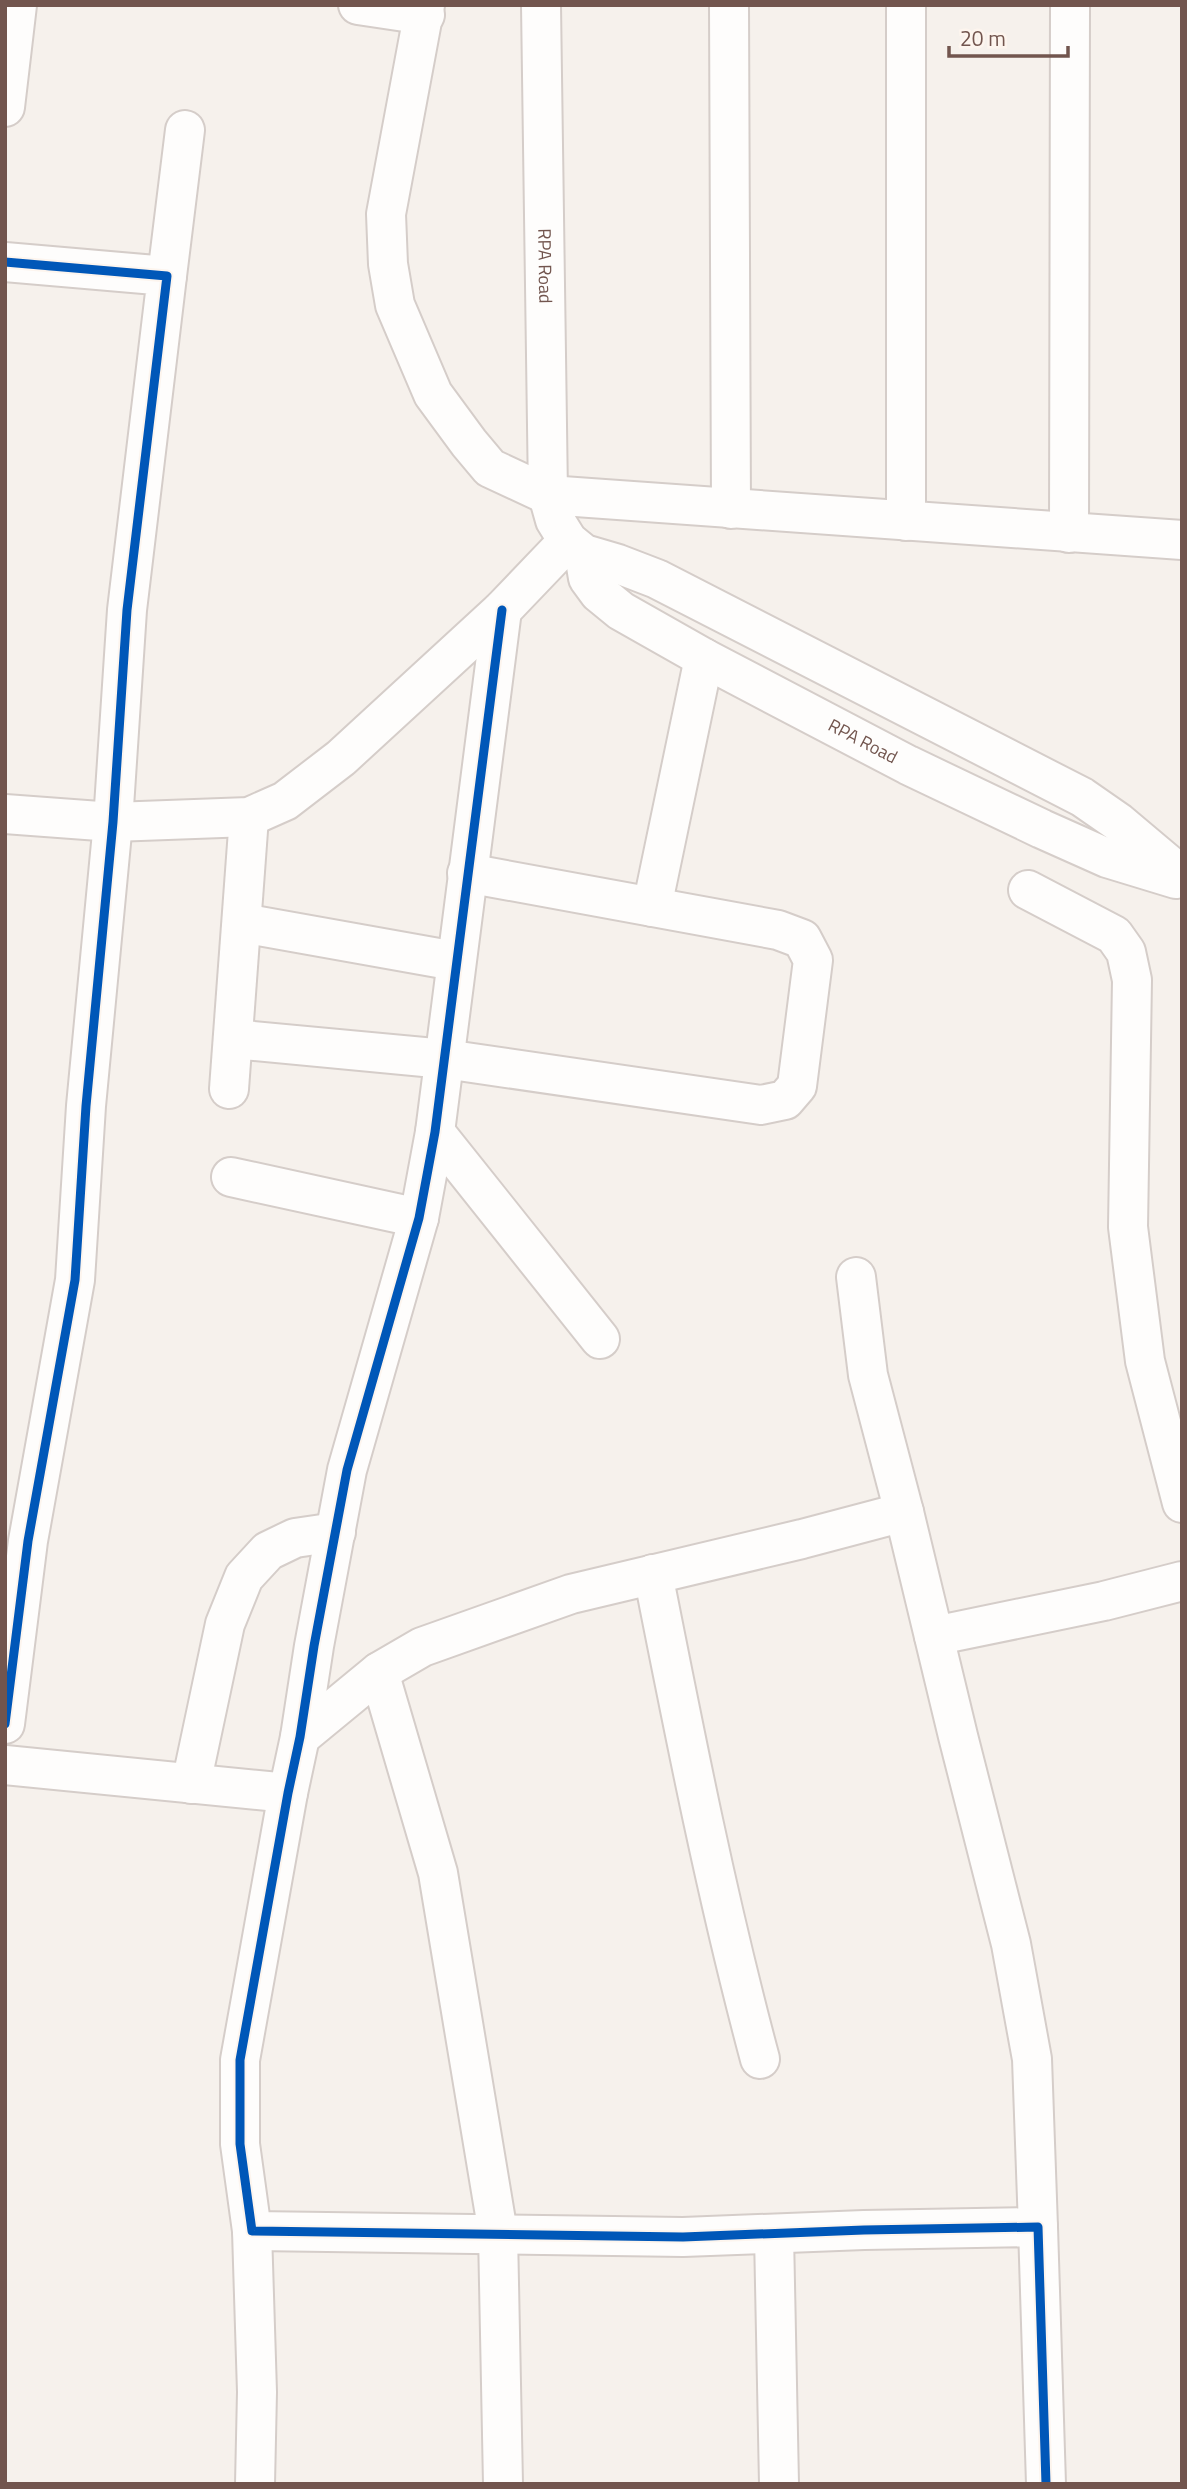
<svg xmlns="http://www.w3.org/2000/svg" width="1187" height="2489" font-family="'Titillium Web',sans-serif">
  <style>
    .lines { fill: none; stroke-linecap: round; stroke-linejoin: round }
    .minor-casing { stroke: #d5cdc9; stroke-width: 42 }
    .minor { stroke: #fefdfc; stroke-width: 38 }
    .cycleway-casing { stroke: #fdf5ee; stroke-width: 13 }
    .cycleway { stroke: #0057b8; stroke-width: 9 }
    .labels { text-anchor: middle; stroke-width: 6; stroke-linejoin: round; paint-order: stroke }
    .street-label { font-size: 18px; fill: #72554e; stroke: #fdf5ee }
  </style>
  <rect width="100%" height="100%" fill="#f6f1ec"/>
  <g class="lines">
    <g class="minor-casing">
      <g id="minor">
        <path d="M358,5L425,15"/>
        <path d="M425,5L386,214L388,264L395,305L433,394L469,443L490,468L548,495L1182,540"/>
        <path id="s1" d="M541,5L548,495L555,520L568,541L584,554L618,564L657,579L1082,797L1118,822L1182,876"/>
        <path d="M729,5L731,509"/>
        <path d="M906,5V521"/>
        <path d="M5,107L17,5"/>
        <path d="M5,262L167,276L127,610L113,822L86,1106L75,1280L28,1541L5,1724"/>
        <path d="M167,276L185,130"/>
        <path d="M1069,533L1070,5"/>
        <path id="s2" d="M584,554L588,578L599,593L621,611L704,658L908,765L1042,829L1107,858L1176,879"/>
        <path d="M502,610L435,1132L419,1218L347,1470L314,1646L300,1737L288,1793L240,2060V2144L252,2231L683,2237L864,2230L1038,2227L1046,2484"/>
        <path d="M5,814L113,822L249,817L285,801L341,758L502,610L568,541"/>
        <path d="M1028,890L1114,935L1126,952L1132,980L1128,1227L1145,1361L1182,1503"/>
        <path d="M652,907L704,658"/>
        <path d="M242,923L455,961"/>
        <path d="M233,1039L445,1059L761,1105L785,1100L797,1086L813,960L802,939L778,930L467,873"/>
        <path d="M229,1089L249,817"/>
        <path d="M435,1132L600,1339"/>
        <path d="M231,1177L419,1218"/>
        <path d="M856,1277L868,1375L904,1512"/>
        <path d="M653,1574C685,1736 717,1899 760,2059"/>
        <path d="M934,1636L1104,1601L1182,1581"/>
        <path d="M379,1672L438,1873L498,2233L503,2484"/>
        <path d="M300,1737L379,1672L422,1647L571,1594L802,1539L904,1512L958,1736L1011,1944L1032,2059L1038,2227"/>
        <path d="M5,1765L288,1793"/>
        <path d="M191,1784L225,1624L244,1577L268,1551L295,1538L336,1532"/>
        <path d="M252,2231L257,2392L255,2484"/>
        <path d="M774,2234L779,2484"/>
      </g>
    </g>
    <use href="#minor" class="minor"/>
    <g class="cycleway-casing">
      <path id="cycleway" d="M5,262L167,276L127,610L113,822L86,1106L75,1280L28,1541L5,1724
        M502,610L435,1132L419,1218L347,1470L314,1646L300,1737L288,1793L240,2060V2144L252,2231L683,2237L864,2230L1038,2227L1046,2484"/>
    </g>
    <use href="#cycleway" class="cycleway"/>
  </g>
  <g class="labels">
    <g class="street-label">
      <text dy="6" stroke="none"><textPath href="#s1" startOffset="261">RPA Road</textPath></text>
      <text dy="6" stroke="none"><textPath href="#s2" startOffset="346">RPA Road</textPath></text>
    </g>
  </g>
  <rect width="1187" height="2489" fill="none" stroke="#72554e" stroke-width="14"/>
  <path d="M949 46v10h119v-10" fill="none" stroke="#72554e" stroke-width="3.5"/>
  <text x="960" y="46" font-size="21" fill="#72554e" stroke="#fdf5ee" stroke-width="5" paint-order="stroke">20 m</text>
</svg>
